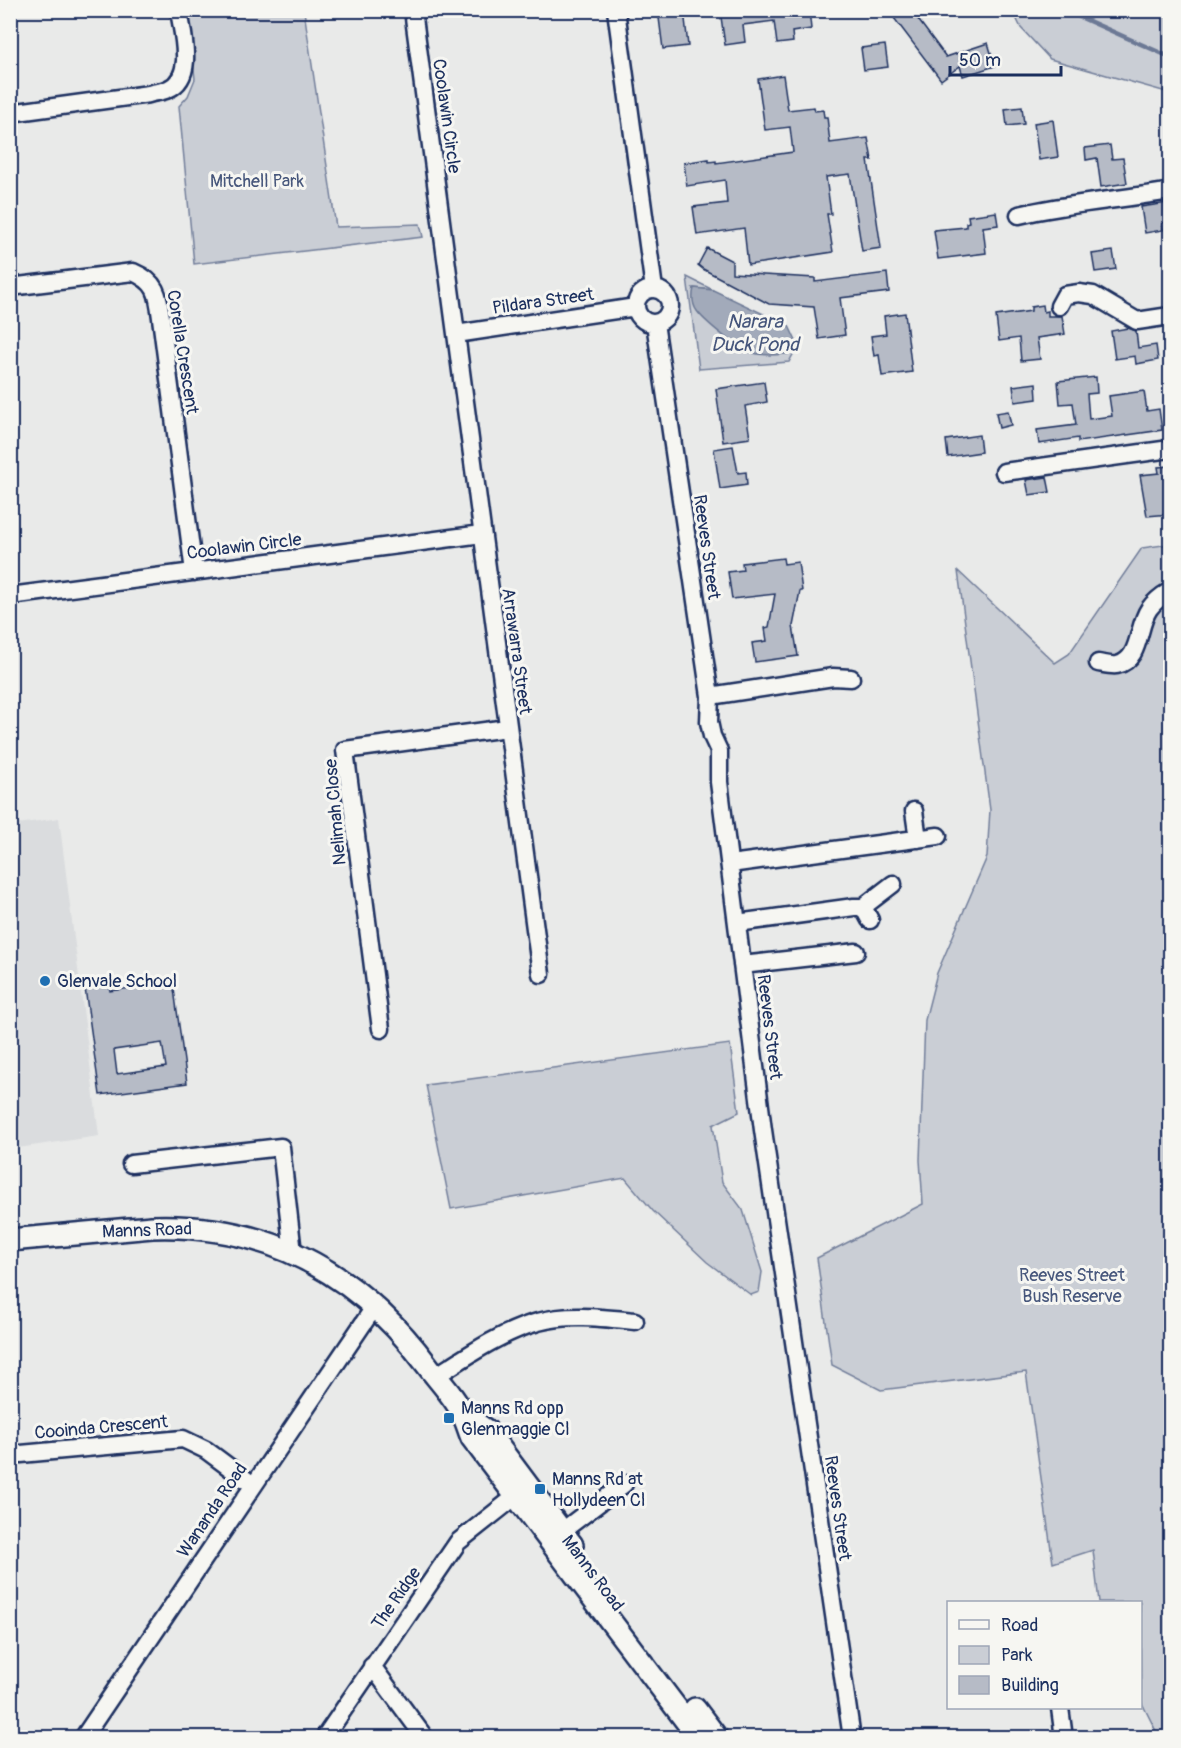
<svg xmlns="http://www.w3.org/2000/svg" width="1181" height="1748" font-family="Pangolin,sans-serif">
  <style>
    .built { fill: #dadcde }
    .green { fill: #caced5; stroke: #727e9a; stroke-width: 1.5 }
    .water { fill: #a2aaba; stroke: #6c7995; stroke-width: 1.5 }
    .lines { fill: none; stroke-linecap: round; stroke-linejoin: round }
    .stream { stroke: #6c7995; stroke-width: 4.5 }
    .building { fill: #b6bbc6; stroke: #1b2f5e; stroke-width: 1.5; fill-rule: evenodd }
    .minor-casing { stroke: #1b2f5e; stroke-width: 21 }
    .major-casing { stroke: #1b2f5e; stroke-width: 26 }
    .minor { stroke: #f6f6f2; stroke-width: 16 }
    .major { stroke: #f6f6f2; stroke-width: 21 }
    .poi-dot { fill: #1f6fb2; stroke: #f6f6f2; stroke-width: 2 }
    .labels { text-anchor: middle; stroke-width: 6; stroke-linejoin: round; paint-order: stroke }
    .street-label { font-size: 18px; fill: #1b2f5e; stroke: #f6f6f2 }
    .park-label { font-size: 18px; fill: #47577c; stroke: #f6f6f2 }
    .poi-label { font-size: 18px; fill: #1b2f5e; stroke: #f6f6f2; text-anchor: start }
    .water-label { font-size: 20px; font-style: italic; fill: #44547a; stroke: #f6f6f2 }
  </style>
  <rect width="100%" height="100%" fill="#e9eae9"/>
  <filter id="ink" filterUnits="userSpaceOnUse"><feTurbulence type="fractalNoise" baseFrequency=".0167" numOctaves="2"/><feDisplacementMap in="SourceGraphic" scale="12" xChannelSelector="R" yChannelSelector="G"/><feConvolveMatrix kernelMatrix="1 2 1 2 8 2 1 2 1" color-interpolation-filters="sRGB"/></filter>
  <g filter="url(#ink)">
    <path class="built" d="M59,818L99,1136L11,1149V825Z"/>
    <path class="green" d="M188,11H304L336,227L420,224L423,237L194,264L179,106L188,96L195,79Z
      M1013,11H1170V93L1050,59L1021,28Z
      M687,277L713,290L694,288L787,354L797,343L798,345L789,362L699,369Z
      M1170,544V1737H1159L1141,1701L1140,1602H1099L1093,1550L1053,1563L1026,1372L881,1390L832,1365L817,1258L923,1204L920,1160L925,1020L937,973L987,857L990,810L958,571L1055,663L1069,654L1142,548Z
      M730,1044L739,1112L713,1125L722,1182L743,1210L762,1272L759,1292L751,1295L707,1262L653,1211L625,1178L451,1209L426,1085Z"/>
    <path class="water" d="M694,288L713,290L789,326L797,343L787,354C774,355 762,356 749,352C738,349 704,321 697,311C692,304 692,296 694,288Z"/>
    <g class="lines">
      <path class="stream" d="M1064,10L1170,57"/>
    </g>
    <path class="building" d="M658,10H684L688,46L663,49Z
      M720,10H809L811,29L792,32L793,42L777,44L774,21L743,25L745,42L725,45Z
      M888,10H911L946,57L988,43L995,66L963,76L960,66L941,80Z
      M885,45L888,67L864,70L861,48Z
      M783,75L788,110L814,107L815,111L823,110L824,117H827L830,143L868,138L872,160H868L881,248L862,251L850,174L826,177L831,214H827L833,252L748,265L744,228L697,235L693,207L727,203L725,180L687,186L684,163L709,159V162L716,161V163L793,152L790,127L765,130L758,79Z
      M1022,107L1024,124L1007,126L1005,109Z
      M1053,120L1058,157L1039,160L1034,123Z
      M1110,145L1112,159L1123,158L1127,183L1101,187L1097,158L1086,160L1085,148Z
      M1168,203L1170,205V222L1162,223L1163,230L1145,233L1141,207Z
      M996,212L998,225L983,227L986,253L938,259L934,230L966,227V223L969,222L968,216Z
      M707,248L732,261V273L815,278V282L887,273L889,292L840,298L845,335L819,339L814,307L769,304L703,269L698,265Z
      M1113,251L1116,269L1095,272L1092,254Z
      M1043,305L1044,312L1048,311V316H1062L1065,334L1037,338L1040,359L1021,361L1019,338L999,341L996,316L1031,311V307Z
      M905,313L912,372L882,376L879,355L874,356L871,336L886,334L884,316Z
      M1128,328L1136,331L1138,348L1156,345L1158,360L1136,364L1135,356L1115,359L1111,331Z
      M1096,377L1097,393L1087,394L1089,419L1112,416L1109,396L1144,391L1147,411L1159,409L1162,430L1078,442V438L1039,444L1037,430L1076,425L1073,403L1060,404L1058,381Z
      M764,382L767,402L745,406L750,438L723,442L716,389Z
      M1036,383L1037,399L1015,402L1013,386Z
      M1008,411L1011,425L999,428L996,413Z
      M979,435L981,452L948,457L946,440Z
      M733,446L738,473L746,472L747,485L720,489L714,449Z
      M1170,466V514L1147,516L1140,475L1159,473L1158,467Z
      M1047,477L1050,492L1029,495L1026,480Z
      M783,558L784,564L798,562L802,591H800L793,626L798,656L755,662L752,643L767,641L765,628L769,627L775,594L732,599L728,572L743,570L742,563Z
      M108,978L110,991L173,982L187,1083L100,1095L84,981ZM162,1043L166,1067L117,1074L114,1050Z"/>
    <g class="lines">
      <g class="minor-casing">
        <path id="minor" d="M413,10L541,974
          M616,10L654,289
          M10,113L149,94C155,92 162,92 168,89C196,77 182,33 179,10
          M1019,215C1068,203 1120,200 1170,191
          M10,287L133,272C157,282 158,294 161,318L194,572
          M636 306a17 17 0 1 1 34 0a17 17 0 1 1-34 0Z
          M1059,306L1065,295L1079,293L1093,295L1137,321L1170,316
          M655,323L710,696L709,722L712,736L719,751V782L763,1130L852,1738
          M456,334L636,307
          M1004,472L1170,449
          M10,596L482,534
          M1098,663C1104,664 1112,666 1117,665C1141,660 1137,626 1149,609C1154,602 1163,595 1170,591
          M710,696L833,677L851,678
          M914,811L918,839
          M730,864L938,836
          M863,907L893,884
          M737,923L854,907H863L870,920
          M742,965L856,952
          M381,1029L345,750L507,728
          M131,1164L281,1147L293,1253
          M436,1376C467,1356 501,1332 538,1322C568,1313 605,1318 635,1321
          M10,1455L183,1439L206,1450L253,1485
          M553,1538L624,1484
          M372,1666L425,1738
          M1060,1708L1064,1738
          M83,1738L375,1306
          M324,1738L458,1542L516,1496"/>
      </g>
      <g class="major-casing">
        <path id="major" d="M10,1240L152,1227C268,1223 358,1273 427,1365C438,1380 457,1399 464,1417C467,1423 469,1431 472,1438L699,1738
          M464,1415L487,1431L572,1545
          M695,1709L717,1738"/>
      </g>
      <use href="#minor" class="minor"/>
      <use href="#major" class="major"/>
    </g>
  </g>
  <g class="poi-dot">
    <circle cx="45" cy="981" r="6"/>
    <rect x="443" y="1412" width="12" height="12" rx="3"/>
    <rect x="534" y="1483" width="12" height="12" rx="3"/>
  </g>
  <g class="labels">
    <g class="street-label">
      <text transform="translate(447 116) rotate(82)" y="6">Coolawin Circle</text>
      <text transform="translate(543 301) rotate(-8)" y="6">Pildara Street</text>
      <text transform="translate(183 352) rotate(81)" y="6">Corella Crescent</text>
      <text transform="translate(244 546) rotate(-7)" y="6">Coolawin Circle</text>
      <text transform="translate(707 547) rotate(82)" y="6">Reeves Street</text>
      <text transform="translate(517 651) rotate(82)" y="6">Arrawarra Street</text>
      <text transform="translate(335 812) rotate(-95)" y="6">Nelimah Close</text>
      <text transform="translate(770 1027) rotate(83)" y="6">Reeves Street</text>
      <text transform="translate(147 1230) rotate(-2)" y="6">Manns Road</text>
      <text transform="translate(101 1427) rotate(-5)" y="6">Cooinda Crescent</text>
      <text transform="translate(838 1508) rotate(82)" y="6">Reeves Street</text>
      <text transform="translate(212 1510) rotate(-56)" y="6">Wananda Road</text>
      <text transform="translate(593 1573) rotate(53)" y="6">Manns Road</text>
      <text transform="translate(396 1598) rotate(-55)" y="6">The Ridge</text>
    </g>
    <g class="park-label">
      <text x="257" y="187">Mitchell Park</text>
      <text x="1072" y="1281">Reeves Street<tspan x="1072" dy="21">Bush Reserve</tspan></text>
    </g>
    <g class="poi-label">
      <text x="57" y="987">Glenvale School</text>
      <text x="461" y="1414">Manns Rd opp<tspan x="461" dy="21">Glenmaggie Cl</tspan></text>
      <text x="552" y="1485">Manns Rd at<tspan x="552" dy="21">Hollydeen Cl</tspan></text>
    </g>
    <g class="water-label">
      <text x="755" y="328">Narara<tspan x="755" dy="23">Duck Pond</tspan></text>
    </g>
  </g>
  <rect width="1181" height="1748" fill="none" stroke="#f6f6f2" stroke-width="36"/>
  <rect x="18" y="18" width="1145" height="1712" fill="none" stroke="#1b2f5e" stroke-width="2" filter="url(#ink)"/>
  <rect x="947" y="1601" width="195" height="108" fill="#f6f6f2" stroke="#9ea6b7" stroke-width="1.5"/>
  <rect x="959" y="1620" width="30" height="9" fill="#f6f6f2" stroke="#9ea6b7" stroke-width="1.5"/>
  <text x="1001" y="1631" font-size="18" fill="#1b2f5e">Road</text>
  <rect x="959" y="1646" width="30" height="18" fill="#caced5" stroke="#9ea6b7" stroke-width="1.5"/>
  <text x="1001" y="1661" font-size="18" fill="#1b2f5e">Park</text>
  <rect x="959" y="1676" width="30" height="18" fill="#b6bbc6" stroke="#9ea6b7" stroke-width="1.5"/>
  <text x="1001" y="1691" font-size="18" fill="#1b2f5e">Building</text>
  <path d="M950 66v9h111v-9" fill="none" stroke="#1b2f5e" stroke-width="3"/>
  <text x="959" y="66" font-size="18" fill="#1b2f5e" stroke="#f6f6f2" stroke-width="4.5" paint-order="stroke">50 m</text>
</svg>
